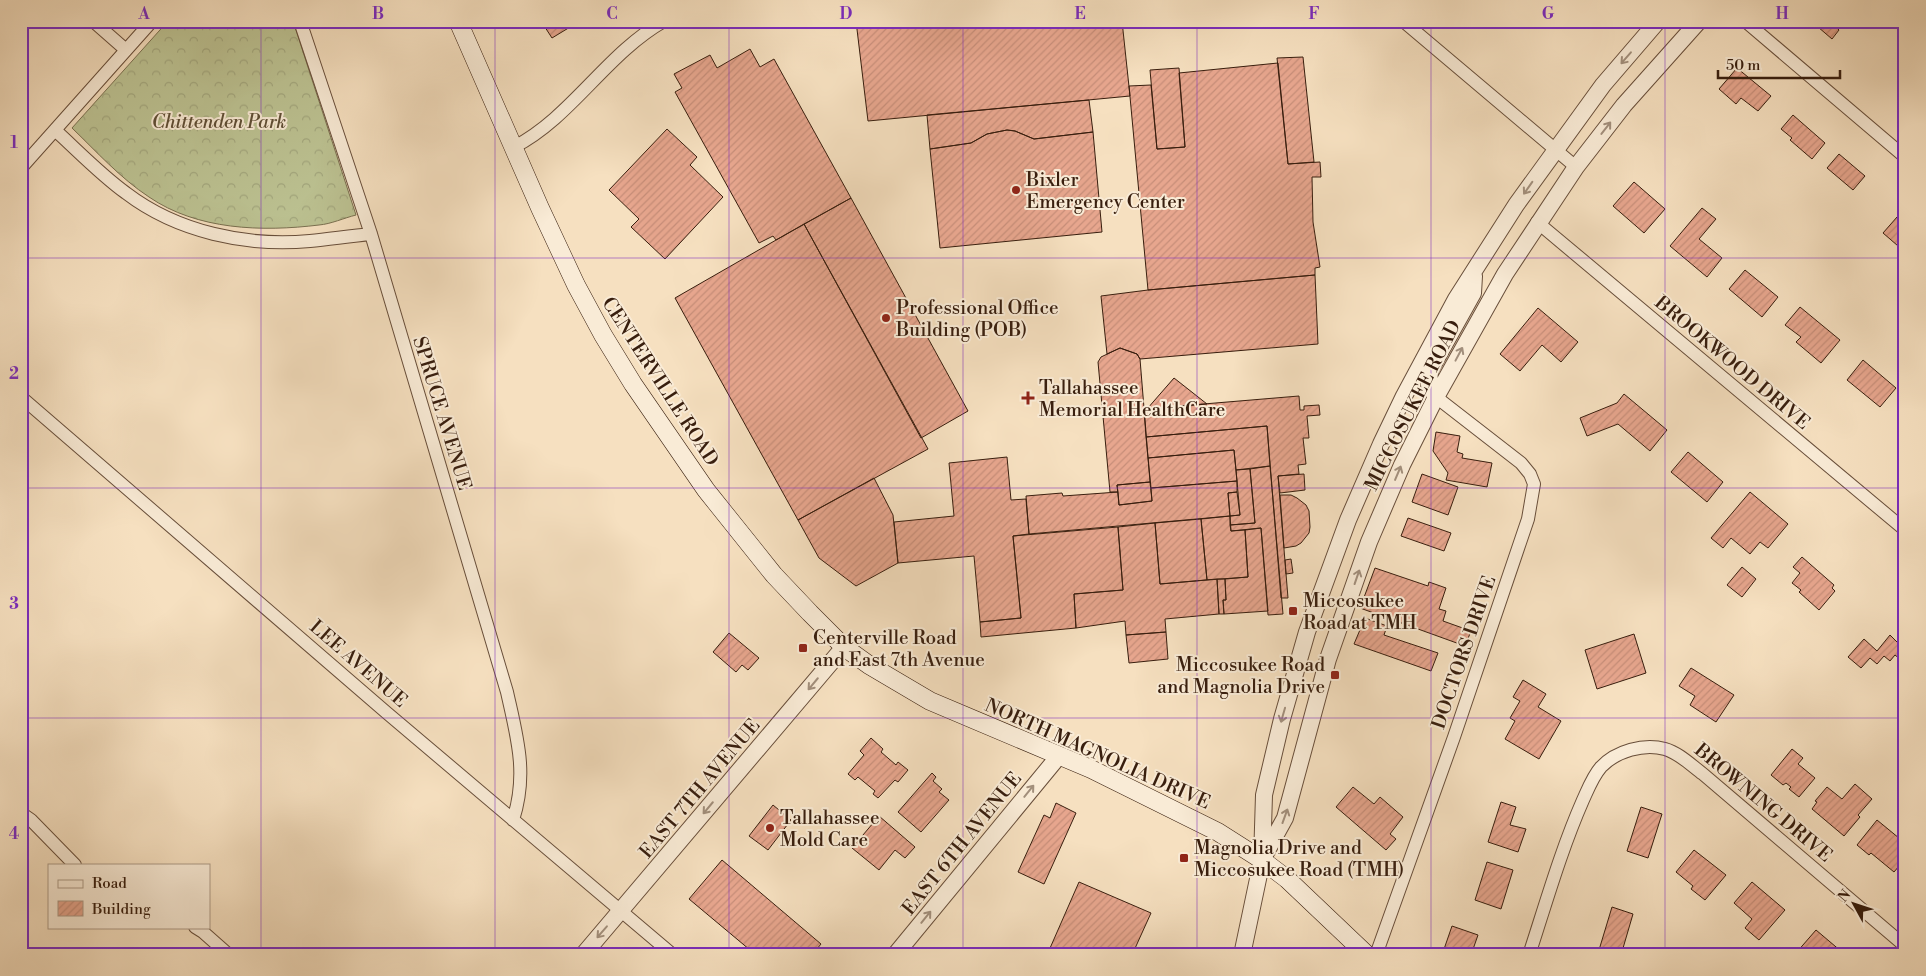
<svg xmlns="http://www.w3.org/2000/svg" width="1926" height="976" font-family="'Libre Bodoni',serif">
  <style>
    .forest { fill: url(#forest-crowns); stroke: #7a7050 }
    .building { fill: url(#building-hatch); stroke: #381e0e }
    .lines { fill: none; stroke-linecap: round; stroke-linejoin: round }
    .minor-casing { stroke: #684e3a; stroke-width: 14 }
    .tertiary-casing { stroke: #684e3a; stroke-width: 18 }
    .secondary-casing { stroke: #381e0e; stroke-width: 19 }
    .minor { stroke: #f9ebd6; stroke-width: 12 }
    .tertiary { stroke: #f9ebd6; stroke-width: 16 }
    .secondary { stroke: #f9ebd6; stroke-width: 18 }
    .oneway { stroke: #a28f7c }
    .grid { fill: none; stroke: #7b2cbf; stroke-width: 1; stroke-opacity: 0.55 }
    .poi-dot { fill: #8f2418; stroke: #f9ebd6; stroke-width: 2 }
    .labels { text-anchor: middle; stroke-width: 4; stroke-linejoin: round; paint-order: stroke }
    .park-label { font-size: 19px; font-style: italic; fill: #604f36; stroke: #f9ebd6 }
    .poi-label { font-size: 19px; fill: #381e0e; stroke: #f9ebd6; text-anchor: start }
    .street-label { font-size: 19px; fill: #381e0e; stroke: #f9ebd6 }
    .neatline { fill: none; stroke: #7b2cbf; stroke-width: 2 }
    .grid-label { font-size: 16px; text-anchor: middle; font-weight: bold; fill: #7b2cbf }
  </style>
  <defs>
    <pattern id="forest-crowns" width="20" height="18" patternUnits="userSpaceOnUse" patternTransform="scale(1.25)"><rect width="20" height="18" fill="#bcc292"/><path d="M2 6a3 3 0 1 1 6 0M12 15a3 3 0 1 1 6 0" fill="none" stroke="#a2a67d"/></pattern>
    <pattern id="building-hatch" width="6" height="6" patternUnits="userSpaceOnUse" patternTransform="scale(1.25)"><rect width="6" height="6" fill="#e7a68e"/><path d="M-1 1l2-2M0 6l6-6M5 7l2-2" fill="none" stroke="#c78e79"/></pattern>
  </defs>
  <rect width="100%" height="100%" fill="#f6e0c0"/>
  <filter id="stains"><feTurbulence type="fractalNoise" baseFrequency=".004" numOctaves="4"/><feColorMatrix values="0 0 0 0 .2 0 0 0 0 .09 0 0 0 0 .02 0 0 0 .5 -.17"/></filter>
  <radialGradient id="worn" r=".72"><stop offset=".6" stop-color="#630" stop-opacity="0"/><stop offset="1" stop-color="#630" stop-opacity=".3"/></radialGradient>
  <path class="forest" d="M168,21H293L356,215C344,218 331,224 319,225C262,232 197,230 149,197C120,178 96,151 72,128Z"/>
  <path class="building" d="M541,21H580L552,38Z
    M856,21H1122L1130,96L868,121Z
    M1811,21H1841L1836,27L1839,30L1832,39Z
    M750,49L760,67L774,59L851,198L776,240L773,236L759,243L675,92L682,88L674,74L710,55L717,68Z
    M1303,57L1314,162L1288,164L1277,58Z
    M1278,63L1288,164L1320,162L1321,177H1312L1313,222L1320,267L1315,268V275L1148,290L1129,86L1151,85L1157,149L1185,147L1179,73Z
    M1179,68L1185,147L1157,149L1150,70Z
    M1737,68L1771,96L1758,111L1741,98L1736,104L1719,89Z
    M1089,100L1093,132L1034,139L1015,131L1007,130L987,134L971,143L930,149L927,115Z
    M1793,115L1825,143L1812,159L1790,140L1792,138L1781,129Z
    M667,129L697,157L690,165L723,197L665,259L631,227L639,219L609,190Z
    M1007,130L1015,131L1034,139L1093,132L1102,232L940,248L930,149L971,143L987,134Z
    M1839,154L1865,176L1853,190L1827,168Z
    M1634,182L1665,209L1644,233L1613,206Z
    M851,198L968,411L921,438L804,224Z
    M1702,208L1716,219L1699,239L1722,258L1707,277L1670,246Z
    M1897,217L1905,224V252L1883,233Z
    M804,224L928,449L798,520L675,298Z
    M1745,270L1778,297L1762,317L1729,289Z
    M1315,275L1318,344L1140,359L1137,354L1120,348L1107,354L1101,296L1148,290Z
    M1800,307L1840,340L1821,363L1796,342L1801,337L1785,325Z
    M1538,308L1578,342L1561,362L1542,345L1520,371L1500,354Z
    M1120,348L1137,354L1140,359L1150,482L1117,485L1118,492H1110L1098,362L1101,357Z
    M1863,360L1896,388L1880,407L1847,380Z
    M1174,378L1207,404L1147,409Z
    M1624,394L1667,430L1650,451L1618,424L1587,436L1580,418L1617,403Z
    M1299,396L1300,410H1304V406L1319,405L1320,415L1307,416L1309,438H1303L1306,464L1298,465L1299,474L1278,476L1288,598H1281L1267,426L1146,437L1144,409Z
    M1267,426L1270,466L1236,470L1234,450L1148,458L1146,437Z
    M1436,432L1460,436L1457,452L1463,454L1462,458L1492,463L1487,487L1446,480L1448,473L1433,451Z
    M1234,450L1237,481L1151,488L1148,458Z
    M1688,452L1723,482L1707,502L1671,472Z
    M1007,457L1011,500L1026,499L1029,534L1013,536L1021,618L980,622L974,556L898,563L894,522L954,516L949,463Z
    M1270,466L1283,614L1268,615L1261,528L1231,531L1230,525L1255,523L1250,469Z
    M1250,469L1255,523L1230,525V516L1240,515L1236,470Z
    M1304,474L1305,490L1280,493L1278,476Z
    M1422,474L1458,487L1448,515L1412,502Z
    M874,478L893,515L898,563L856,586L819,558L798,520Z
    M1237,481V492L1228,493L1230,516L1029,534L1026,496L1062,493L1063,496L1118,492L1119,505L1152,501L1151,488Z
    M1150,482L1152,501L1119,505L1117,485Z
    M1237,492L1240,515L1230,516L1228,493Z
    M1750,492L1788,524L1768,548L1760,542L1750,554L1731,538L1723,548L1711,538Z
    M1280,495H1291L1297,498L1306,505L1309,511L1310,527L1309,533L1301,543L1296,546L1284,548Z
    M1230,516L1231,531L1245,530L1248,577L1207,580L1201,519Z
    M1408,518L1451,533L1444,551L1401,536Z
    M1201,519L1207,580L1160,584L1155,523Z
    M1155,523L1160,584L1217,579L1219,614L1165,619L1166,632L1126,635L1125,621L1076,628L1074,594L1123,590L1118,527Z
    M1118,527L1123,590L1074,594L1076,628L981,637L980,622L1021,618L1013,536Z
    M1261,528L1268,611L1224,614L1223,600H1226L1225,579L1248,577L1245,530Z
    M1802,557L1834,585L1832,588L1835,591L1819,610L1799,592L1801,590L1792,583L1800,573L1793,567Z
    M1291,559L1293,573L1286,574L1285,560Z
    M1742,567L1756,579L1742,597L1727,585Z
    M1375,568L1428,586L1429,582L1446,588L1439,609L1446,611L1443,621L1471,631L1465,646L1360,608Z
    M1217,579H1225L1226,600H1223L1224,614H1219Z
    M1365,618L1387,626L1384,635L1438,653L1431,671L1354,644Z
    M1166,632L1168,659L1129,663L1126,635Z
    M729,633L759,658L748,670L742,665L736,672L713,652Z
    M1905,633V663L1895,655L1890,661L1884,656L1877,664L1870,658L1861,668L1848,657L1864,639L1877,651L1890,635L1897,642Z
    M1634,634L1646,673L1597,689L1585,650Z
    M1691,668L1734,695L1716,722L1690,705L1695,696L1679,686Z
    M1523,680L1546,694L1538,707L1561,721L1539,759L1505,739L1515,721L1510,718L1520,701L1513,697Z
    M871,738L883,749L881,752L896,765L898,762L908,770L898,782L895,780L878,798L873,794L875,791L858,777L855,780L848,774L864,755L860,751Z
    M1792,749L1803,758L1798,764L1815,778L1799,797L1789,789L1791,787L1786,783L1783,785L1771,775Z
    M932,773L936,777L933,781L942,789L939,792L949,800L921,832L898,812Z
    M1855,784L1872,799L1858,815L1860,817L1844,836L1812,809L1817,802L1815,801L1827,787L1842,799Z
    M1353,787L1374,804L1380,797L1403,817L1390,834L1396,839L1386,850L1336,807Z
    M1501,802L1516,807L1510,825L1526,829L1518,852L1488,842Z
    M1056,803L1076,813L1044,884L1018,872L1044,815L1050,818Z
    M773,805L791,820L768,850L749,836Z
    M1641,807L1662,814L1648,858L1627,851Z
    M879,816L915,847L905,858L895,850L879,870L852,848Z
    M1877,820L1905,843V859L1894,872L1871,853L1869,855L1857,845Z
    M1694,850L1726,875L1705,900L1691,889L1693,886L1676,872Z
    M722,860L821,944L812,955H756L689,899Z
    M1487,862L1513,870L1501,909L1475,900Z
    M1079,882L1151,913L1132,955H1047Z
    M1752,882L1785,910L1759,940L1745,928L1752,919L1734,903Z
    M1612,907L1633,914L1621,955L1599,950Z
    M1452,926L1478,935L1471,955H1442Z
    M1816,930L1842,952L1839,955H1798L1796,953Z"/>
  <g class="lines">
    <g class="minor-casing">
      <path id="minor" d="M93,21L126,50
        M300,21L371,234L507,692C517,737 528,774 513,820
        M1403,21L1576,167
        M1745,21L1905,157
        M55,130C78,151 101,175 126,193C177,232 247,247 310,241C330,239 350,236 371,234
        M514,147C572,117 606,54 664,21
        M21,168L152,21
        M1537,222L1905,530
        M21,397L387,713L673,955
        M21,813L31,820L75,865
        M195,927L203,932L229,955
        M1376,955L1454,737L1528,519L1534,484L1530,474L1521,463L1436,397
        M1529,955C1546,903 1561,850 1583,800C1588,789 1593,776 1601,767C1616,751 1644,743 1665,749C1679,753 1691,765 1703,774L1905,946"/>
    </g>
    <g class="tertiary-casing">
      <path id="tertiary" d="M1436,397L1429,385L1430,370L1473,293L1474,276
        M1263,858L1285,818L1328,659L1369,542L1402,465L1436,397L1505,274L1576,167L1624,105L1699,21
        M583,955L844,647
        M895,955L1058,757
        M1242,955L1262,860L1264,795L1282,719L1307,632L1348,520L1381,444L1404,396L1456,299L1516,205L1603,85L1658,21"/>
    </g>
    <g class="secondary-casing">
      <path id="secondary" d="M458,21L540,208L576,285L603,335L633,384L706,490L774,575L810,613L844,647L869,665L930,701L1091,769L1218,832L1262,860L1287,879L1367,955"/>
    </g>
    <use href="#minor" class="minor"/>
    <use href="#tertiary" class="tertiary"/>
    <use href="#secondary" class="secondary"/>
  </g>
  <defs><path id="oneway-shaft" d="M-6 0H5M1.5-3L5.5 0L1.5 3" fill="none" stroke-width="1.6" stroke-linecap="round" stroke-linejoin="round" transform="scale(1.25)"/></defs>
  <g class="oneway">
    <use href="#oneway-shaft" transform="translate(1626 58) rotate(131)"/>
    <use href="#oneway-shaft" transform="translate(1606 128) rotate(-52)"/>
    <use href="#oneway-shaft" transform="translate(1528 188) rotate(125)"/>
    <use href="#oneway-shaft" transform="translate(1459 354) rotate(-62)"/>
    <use href="#oneway-shaft" transform="translate(1398 473) rotate(-67)"/>
    <use href="#oneway-shaft" transform="translate(1357 577) rotate(-71)"/>
    <use href="#oneway-shaft" transform="translate(813 684) rotate(130)"/>
    <use href="#oneway-shaft" transform="translate(1283 715) rotate(106)"/>
    <use href="#oneway-shaft" transform="translate(1029 791) rotate(-51)"/>
    <use href="#oneway-shaft" transform="translate(708 808) rotate(130)"/>
    <use href="#oneway-shaft" transform="translate(1285 816) rotate(-70)"/>
    <use href="#oneway-shaft" transform="translate(926 917) rotate(-51)"/>
    <use href="#oneway-shaft" transform="translate(602 932) rotate(131)"/>
  </g>
  <path class="grid" d="M261,21V955M495,21V955M729,21V955M963,21V955M1197,21V955M1431,21V955M1665,21V955M21,258H1905M21,488H1905M21,718H1905"/>
  <g class="poi-dot">
    <circle cx="1016" cy="190" r="5"/>
    <circle cx="886" cy="318" r="5"/>
    <path d="M1025.5 390.5h5v5h5v5h-5v5h-5v-5h-5v-5h5z"/>
    <rect x="1288" y="606" width="10" height="10" rx="2.5"/>
    <rect x="798" y="643" width="10" height="10" rx="2.5"/>
    <rect x="1330" y="670" width="10" height="10" rx="2.5"/>
    <circle cx="770" cy="828" r="5"/>
    <rect x="1179" y="853" width="10" height="10" rx="2.5"/>
  </g>
  <g class="labels">
    <g class="park-label">
      <text x="219" y="128">Chittenden Park</text>
    </g>
    <g class="poi-label">
      <text x="1026" y="186">Bixler<tspan x="1026" dy="22">Emergency Center</tspan></text>
      <text x="896" y="314">Professional Office<tspan x="896" dy="22">Building (POB)</tspan></text>
      <text x="1039" y="394">Tallahassee<tspan x="1039" dy="22">Memorial HealthCare</tspan></text>
      <text x="1303" y="607">Miccosukee<tspan x="1303" dy="22">Road at TMH</tspan></text>
      <text x="813" y="644">Centerville Road<tspan x="813" dy="22">and East 7th Avenue</tspan></text>
      <text x="1325" y="671" text-anchor="end">Miccosukee Road<tspan x="1325" dy="22">and Magnolia Drive</tspan></text>
      <text x="780" y="824">Tallahassee<tspan x="780" dy="22">Mold Care</tspan></text>
      <text x="1194" y="854">Magnolia Drive and<tspan x="1194" dy="22">Miccosukee Road (TMH)</tspan></text>
    </g>
    <g class="street-label">
      <text transform="translate(1733 362) rotate(40)" y="7">BROOKWOOD DRIVE</text>
      <text transform="translate(661 381) rotate(57)" y="7">CENTERVILLE ROAD</text>
      <text transform="translate(1412 405) rotate(-63)" y="7">MICCOSUKEE ROAD</text>
      <text transform="translate(443 413) rotate(73)" y="7">SPRUCE AVENUE</text>
      <text transform="translate(1463 652) rotate(-71)" y="7">DOCTORS DRIVE</text>
      <text transform="translate(359 663) rotate(41)" y="7">LEE AVENUE</text>
      <text transform="translate(1098 753) rotate(24)" y="7">NORTH MAGNOLIA DRIVE</text>
      <text transform="translate(699 788) rotate(-50)" y="7">EAST 7TH AVENUE</text>
      <text transform="translate(1764 802) rotate(40)" y="7">BROWNING DRIVE</text>
      <text transform="translate(961 843) rotate(-51)" y="7">EAST 6TH AVENUE</text>
    </g>
  </g>
  <rect width="1926" height="976" fill="none" stroke="#f6e0c0" stroke-width="55"/>
  <rect x="48" y="864" width="162" height="65" fill="#f9ebd6" stroke="#ac9986"/>
  <rect x="58" y="880" width="25" height="8" fill="#f9ebd6" stroke="#ac9986"/>
  <text x="92" y="888" font-size="15" fill="#381e0e">Road</text>
  <rect x="58" y="901" width="25" height="15" fill="url(#building-hatch)" stroke="#ac9986"/>
  <text x="92" y="914" font-size="15" fill="#381e0e">Building</text>
  <g transform="translate(1854 904) rotate(310)" stroke="#f9ebd6" stroke-width="4" paint-order="stroke">
  <path d="M0-4L9 19L0 12L-9 19Z" fill="#381e0e"/>
  <text y="-8" font-size="14" font-weight="bold" text-anchor="middle" fill="#381e0e">N</text>
  </g>
  <path d="M1718 70v8h122v-8" fill="none" stroke="#381e0e" stroke-width="2.5"/>
  <text x="1726" y="70" font-size="15" fill="#381e0e" stroke="#f9ebd6" stroke-width="4" paint-order="stroke">50 m</text>
  <rect x="28" y="28" width="1870" height="920" class="neatline"/>
  <g class="grid-label">
    <text x="144" y="19">A</text>
    <text x="378" y="19">B</text>
    <text x="612" y="19">C</text>
    <text x="846" y="19">D</text>
    <text x="1080" y="19">E</text>
    <text x="1314" y="19">F</text>
    <text x="1548" y="19">G</text>
    <text x="1782" y="19">H</text>
    <text x="14" y="148">1</text>
    <text x="14" y="379">2</text>
    <text x="14" y="609">3</text>
    <text x="14" y="839">4</text>
  </g>
  <rect width="100%" height="100%" filter="url(#stains)"/>
  <rect width="100%" height="100%" fill="url(#worn)"/>
</svg>
